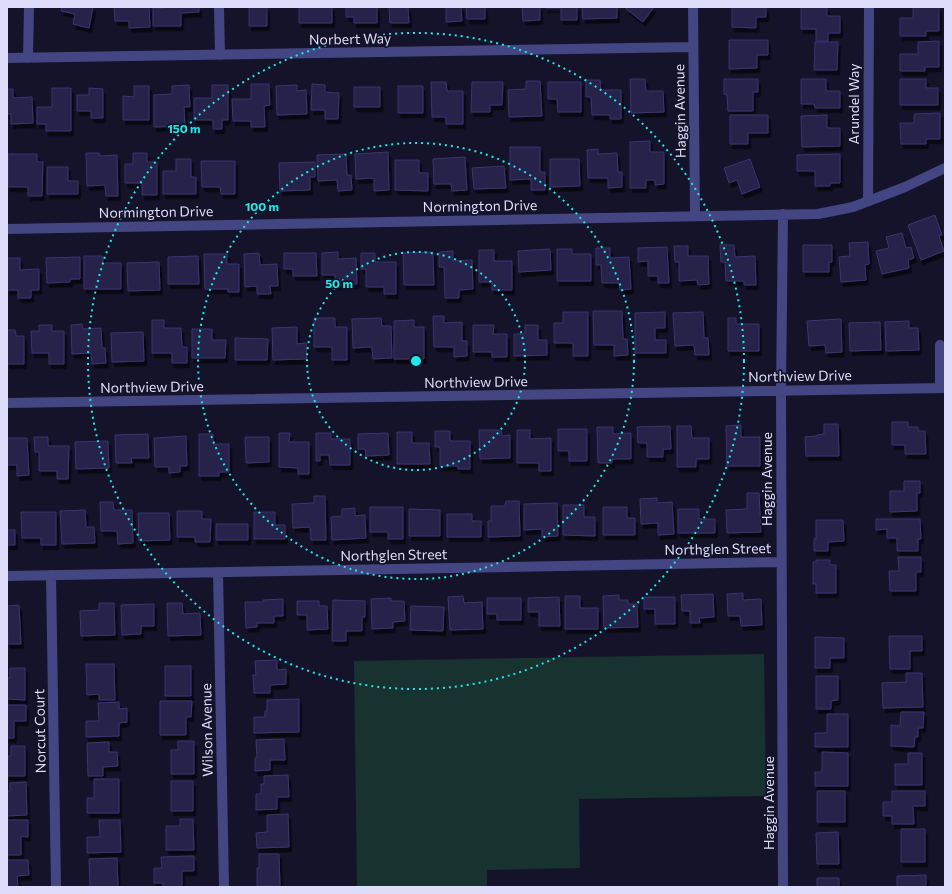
<svg xmlns="http://www.w3.org/2000/svg" width="952" height="894" font-family="Commissioner,sans-serif">
  <style>
    .green { fill: #17322f }
    .building { fill: #252148; stroke: #3b3572; filter: url(#shadow) }
    .lines { fill: none; stroke-linecap: round; stroke-linejoin: round }
    .minor { stroke: #434683; stroke-width: 10 }
    .ring { fill: none; stroke: #1beaea; stroke-width: 2; stroke-dasharray: 2 4 }
    .labels { text-anchor: middle; stroke-width: 3.5; stroke-linejoin: round; paint-order: stroke }
    .street-label { font-size: 14px; fill: #dedefc; stroke: #151329 }
    .centre { fill: #1beaea; stroke: #151329; stroke-width: 2 }
    .ring-label { font-size: 12px; text-anchor: middle; font-weight: bold; fill: #1beaea; stroke: #151329; stroke-width: 3.5; stroke-linejoin: round; paint-order: stroke }
  </style>
  <defs>
    <filter id="shadow"><feDropShadow dx="2.5" dy="4.5" stdDeviation="0" flood-color="#0009"/></filter>
  </defs>
  <rect width="100%" height="100%" fill="#151329"/>
  <path class="green" d="M764,654L766,796L579,799L580,868L487,870V887H357L354,661Z"/>
  <path class="building" d="M62,7H93L89,28L73,24L75,14L61,11Z
    M114,7H149L150,27L129,28V21H115Z
    M165,7H199V12L181,13V26H153V8H165Z
    M249,7H267V26H249Z
    M299,7H332V23H299Z
    M346,7H377V23H354V17H346Z
    M389,7H408L409,23H390Z
    M446,7H461L462,21L446,22Z
    M466,7H485V19H467Z
    M522,7H540V20L523,21Z
    M545,7H577V20H561V8H545Z
    M582,7H617V18L583,19Z
    M627,7H654L643,22L626,9Z
    M732,7H766V17H756V28L732,27Z
    M801,7H827V16H840V33H828V41H816V29H801Z
    M913,7H939V31H926V36H900V18H913Z
    M729,40H768V55H757V68L729,69Z
    M939,41V67H925V71H900V54H918V42Z
    M815,42H838L837,70H814Z
    M630,79H645L646,91H663L664,112L631,113Z
    M724,79H758V92H753V111H728L727,95L724,94Z
    M801,79H826V91H840V108H815L814,104H801Z
    M900,79H926V88H938V105H900Z
    M586,80H600L601,90H621V119H610V115H592L591,97H586Z
    M526,81H540L542,116L509,117L508,90L526,89Z
    M431,82H446L447,91H463V124H446V117H432Z
    M472,82H503L502,105H490V112H471Z
    M548,82H581V112H558L557,99H548Z
    M251,84H269L270,105L264,106L265,127H251V121H233L232,99H251Z
    M312,84L325,85V92L339,93L338,119H325V110H311Z
    M189,85L190,107H184L185,126L154,127V95L172,94V86Z
    M212,85H228V120H222V129H213V120H194V98H212Z
    M297,85V91L306,90L307,114L277,115L276,86Z
    M134,86H149V120H123V96L134,97Z
    M398,86H423V113H398Z
    M354,87H380V107H354Z
    M52,88H71V131H46V124H37V107H52Z
    M89,88L103,89V118H91V111H77V95H89Z
    M7,89H13V98L32,97L33,123L11,124V114H7Z
    M940,113V139H926V144H901L900,123H914V114Z
    M730,115H768V133H748V144H730Z
    M827,115V128H840V146L802,147L801,116Z
    M650,141V152H664V184L655,185V180H646V188H630V142Z
    M510,147H540V172H545V190H531V179L510,180Z
    M598,149V154L617,153L618,172H622V187L608,188V178H588L587,150Z
    M388,152L389,190L374,191V178L356,179L355,154Z
    M86,153H99L100,156L117,155L118,196H106L105,185L87,186Z
    M133,153H147V162H157V195H142V183H125V164H133Z
    M8,154H37V162H43L42,196H28V187H8Z
    M346,154L347,175H351L352,190L338,191L337,180L318,181L317,155Z
    M840,154V183H830V186H815V171H797V155Z
    M465,157L467,190L452,191L451,184H434L433,159Z
    M176,159H191V177H196V194H163V171H176Z
    M550,159H579L580,186L550,187Z
    M750,159L760,187L742,194L737,180L729,183L724,168Z
    M395,160H419V173H428V191L395,190Z
    M201,161H235V194H221L220,187H202Z
    M315,162V177H310V190L280,191L279,163Z
    M504,166L506,188L474,189L472,168Z
    M47,167H68V181H78V194H47Z
    M935,215L942,235L939,236L944,251L921,260L908,225Z
    M902,233L906,248L911,247L914,258L908,260L909,268L882,274L876,251L889,248L886,237Z
    M868,242L869,264L865,265L866,280L841,282L839,257L850,256L849,243Z
    M720,245H734L735,257L755,256L756,285H744V281H726L725,262H721Z
    M803,245H832V262H829V272H803Z
    M674,246H688V256H708L709,284L698,285L697,280L679,281V262H675Z
    M667,247L669,283H658V276H648V261L638,262V248Z
    M596,248H610V258L629,257L631,289L620,290L619,283H602L601,265H596Z
    M550,249L551,270L519,272L518,251Z
    M557,249H572V254H591V281H557Z
    M479,250H494V261H512V290H492V282H479Z
    M453,251V261L472,260L473,289L459,290V298H445L444,267H439V252Z
    M338,252V259L356,258L357,284L335,285V275H322V253Z
    M433,252L434,285H404L403,253Z
    M259,253L260,265L277,264L278,286H270L271,294H257V286L245,287L244,254Z
    M284,253H316L317,276H293V269H284Z
    M361,253H375V262H396V294H384V287H366V269H361Z
    M204,254H227V264H239V292H228V289H205Z
    M84,256H103V263H121V289H84Z
    M198,256L199,284H168V257Z
    M80,257V279H70V282L47,283L46,258Z
    M7,258H20V270L39,269V290H31V298H18V290H7Z
    M159,262L160,290L128,291L127,263Z
    M593,311H622L623,339H627L628,355L614,356V345H594Z
    M563,312H588V356H573V343H554V323H563Z
    M665,312V328H655V340H666V353H635V313Z
    M703,312L704,338H708L709,355H695L694,345L675,346L673,313Z
    M433,316H444V323L462,322V341H467V356L454,357V347H434Z
    M314,318H335V327H347V360H332V347H314Z
    M381,318L382,326H391L392,358L373,359L372,347L353,348L352,319Z
    M728,318H736V324H759V351H728Z
    M841,319L842,352L826,353L825,345L809,346L807,321Z
    M152,320H164V328H181L182,347H187V363H172V353H152Z
    M414,320V327H424V359H394V321Z
    M909,321V328H918L919,350L886,351L885,322Z
    M880,322L881,350L850,351L849,323Z
    M82,324L83,329L101,328L102,348H105L106,363L92,364L91,353L72,354L71,325Z
    M39,325H52V331H64V364H49V353H32L31,331H39Z
    M473,325H494L493,334H507V357H492V352H473Z
    M525,325H538V340H547V355L514,356V334H525Z
    M297,327V344L306,343L307,359L273,360L272,328Z
    M192,329H212V340H226L225,358H192Z
    M7,330H15L16,336H24V364H7Z
    M143,332L144,361L112,362L111,333Z
    M235,338L268,339L267,360H235Z
    M892,422H908V427H918V431H925L926,454H905V445H892Z
    M824,424H838L839,456H806L805,437L817,436V435L824,434Z
    M741,425V437H760V466H727L726,426Z
    M670,426L671,449H663V457H647V443H638L637,427Z
    M677,426H691L692,438H709V459H696V467H677Z
    M597,427H613V434L631,433V459H612V463H598Z
    M558,429H587V461H569V451H558Z
    M479,430H501L502,436L510,435V458L480,459Z
    M517,430H530V439L551,438V471H539V463H517Z
    M435,431H450V441H470V469H458V466H440V447H435Z
    M397,432H412V443H429L430,464H397Z
    M279,433H290L289,442H309V474H298V468L279,467Z
    M316,433H331V439H350V465H330L329,455H320V461H316Z
    M388,433L389,455L366,456L365,449H358V434Z
    M148,434L149,458H131L132,463H116L115,435Z
    M199,434H213V444H229V472H219V476H199Z
    M186,436L187,466H180V472L169,473V467H155L154,438Z
    M34,437H48V446H69L68,479H57V471H39V452H35Z
    M245,437H269V462L246,463Z
    M7,438H27L29,475L17,476V465H7Z
    M108,441L109,468L76,469L75,442Z
    M904,481H920V493H917V511L890,512V491H904Z
    M747,493H759L761,532L727,533L726,510L747,509Z
    M314,496H325L326,540H311L310,527L293,528L292,504L314,503Z
    M657,498V503L672,502L674,534L658,535V523L641,524L640,499Z
    M506,501H519L520,536L488,537V521H491V506H505Z
    M100,502H113L114,510H132L133,543L118,544L117,531H101Z
    M557,503L558,536L542,537V529L524,530V504Z
    M563,505H584V517H595V536L563,535Z
    M370,507H403V539H388V532H370Z
    M603,507H627V518H635V535H603Z
    M355,508V516L365,515L366,538L332,540L331,517L342,516V509Z
    M409,509L440,510V536H409Z
    M678,509H699V519H715V533H678Z
    M85,510L86,527H94L95,543L62,544L60,511Z
    M177,511H202V519H211L210,542H195V537H177Z
    M21,512H56V545H41V538H22Z
    M254,512H275V525H285V539H254Z
    M138,513H169L170,540L139,541Z
    M447,514H472V521H481V537H447Z
    M876,519H920L921,539H918V551H897V538H887V529L876,530Z
    M816,520H843L844,541L828,542V551H814V539H816Z
    M216,524H248V540H216Z
    M7,530H15V545H7Z
    M898,557H921V572H916V591H890L889,571H899Z
    M816,560H830V565H836V593H816V584H813V562H816Z
    M743,593V600L761,599L762,625L741,626L740,616H728L727,594Z
    M713,594L714,617L699,618L700,623H690V611H682L681,595Z
    M619,595V600H628V604H637L638,627L604,628L603,596Z
    M463,596L464,603L482,602L483,629L450,630L448,597Z
    M565,596H580V608H598V629H565Z
    M559,597L560,626H539V612H528V598Z
    M644,597H675V624H655V609H644Z
    M391,598V601H404L405,621L393,622V628L372,629L371,599Z
    M487,598H521V620H497V614H487Z
    M283,599V616H274V623H257V627L246,628L245,602H263V600Z
    M333,600L365,601V617H362V631H346V641H332Z
    M297,601H319V606H327L328,629L307,630V615H297Z
    M99,603H114L115,635L81,636L80,611L99,610Z
    M167,603H182L183,614L200,613L201,635L168,636Z
    M154,604V626H141V634L122,635L121,605Z
    M19,605L21,644H8L7,606Z
    M411,606L444,607L443,631L410,630Z
    M889,636H922V651H910V669H890Z
    M815,637L844,638V658H830V668H815Z
    M277,660V670L286,669V684L270,685V693H254L253,675H256L255,661Z
    M86,664H114L115,700H99V694L87,695Z
    M165,666H191V696H165Z
    M10,668H25V700L7,699V678H10Z
    M906,673H922L923,707L883,708L882,683L906,682Z
    M816,676H838V700L831,701V709H816Z
    M299,699V732L254,733V717H265V711H267V700Z
    M160,701H192L191,717H186V735H160Z
    M119,702V709L127,708V722L119,723V736L86,737V721H99L98,703Z
    M7,705H26V721H14V738H7Z
    M901,712H924L923,728H918V737H915L914,747L891,746V725L900,726Z
    M827,714H848V747H815V733H827Z
    M284,739L285,760H270V770L255,771V758H257L256,740Z
    M178,741H194V774H171V750H178Z
    M109,742V752H117L118,766L103,767V776H88L87,743Z
    M11,746H25V776H7V756H11Z
    M822,752L848,753V786H815V772H822Z
    M908,753H922V785H895V764H908Z
    M288,775L289,797H277V809L256,810V794H261V784H264V776Z
    M94,779H119V813H87V798H94Z
    M171,781H193V811H171Z
    M26,782L27,815L7,816V791H10V783Z
    M817,791H845V822H817Z
    M892,791H925V806H913L914,824H892V816H883V802H892Z
    M288,814L289,847L257,848L256,833L267,832V815Z
    M180,819H193L194,850H166V826H180Z
    M7,820H28V837L21,836V855H7Z
    M99,820H120L121,852L87,853V837H100Z
    M901,829H925V862H901Z
    M838,832L839,864H817L816,833Z
    M259,854H279L280,886H257V868H259Z
    M194,856V871H182V887H163V883H154V868H162L161,857Z
    M117,858L118,887H90L89,859Z
    M7,860H28L29,875L17,876L18,887H7Z
    M926,875V887H897V876Z
    M817,878H839V887H817Z"/>
  <g class="lines">
    <path class="minor" d="M219,7L220,55
      M693,7L695,215
      M7,58L693,47
      M28,58L29,7
      M868,201L869,7
      M783,214L781,391L783,887
      M7,229L818,214L853,207L905,187L945,168
      M940,388V345
      M7,403L945,388
      M218,572L224,887
      M51,575L56,887
      M7,576L781,562"/>
  </g>
  <g class="ring">
    <circle cx="416" cy="361" r="109"/>
    <circle cx="416" cy="361" r="218"/>
    <circle cx="416" cy="361" r="328"/>
  </g>
  <g class="labels">
    <g class="street-label">
      <text transform="translate(350 39) rotate(-1)" y="5">Norbert Way</text>
      <text transform="translate(854 104) rotate(-90)" y="5">Arundel Way</text>
      <text transform="translate(680 111) rotate(-91)" y="5">Haggin Avenue</text>
      <text transform="translate(480 206) rotate(-1)" y="5">Normington Drive</text>
      <text transform="translate(156 212) rotate(-1)" y="5">Normington Drive</text>
      <text transform="translate(800 376) rotate(-1)" y="5">Northview Drive</text>
      <text transform="translate(476 382) rotate(-1)" y="5">Northview Drive</text>
      <text transform="translate(152 387) rotate(-1)" y="5">Northview Drive</text>
      <text transform="translate(767 479) rotate(-90)" y="5">Haggin Avenue</text>
      <text transform="translate(718 549) rotate(-1)" y="5">Northglen Street</text>
      <text transform="translate(394 555) rotate(-1)" y="5">Northglen Street</text>
      <text transform="translate(207 730) rotate(-91)" y="5">Wilson Avenue</text>
      <text transform="translate(40 731) rotate(-91)" y="5">Norcut Court</text>
      <text transform="translate(769 803) rotate(-90)" y="5">Haggin Avenue</text>
    </g>
  </g>
  <circle cx="416" cy="361" r="6" class="centre"/>
  <g class="ring-label">
    <text x="184" y="133">150 m</text>
    <text x="262" y="211">100 m</text>
    <text x="339" y="288">50 m</text>
  </g>
  <rect width="952" height="894" fill="none" stroke="#dedefc" stroke-width="16"/>
</svg>
